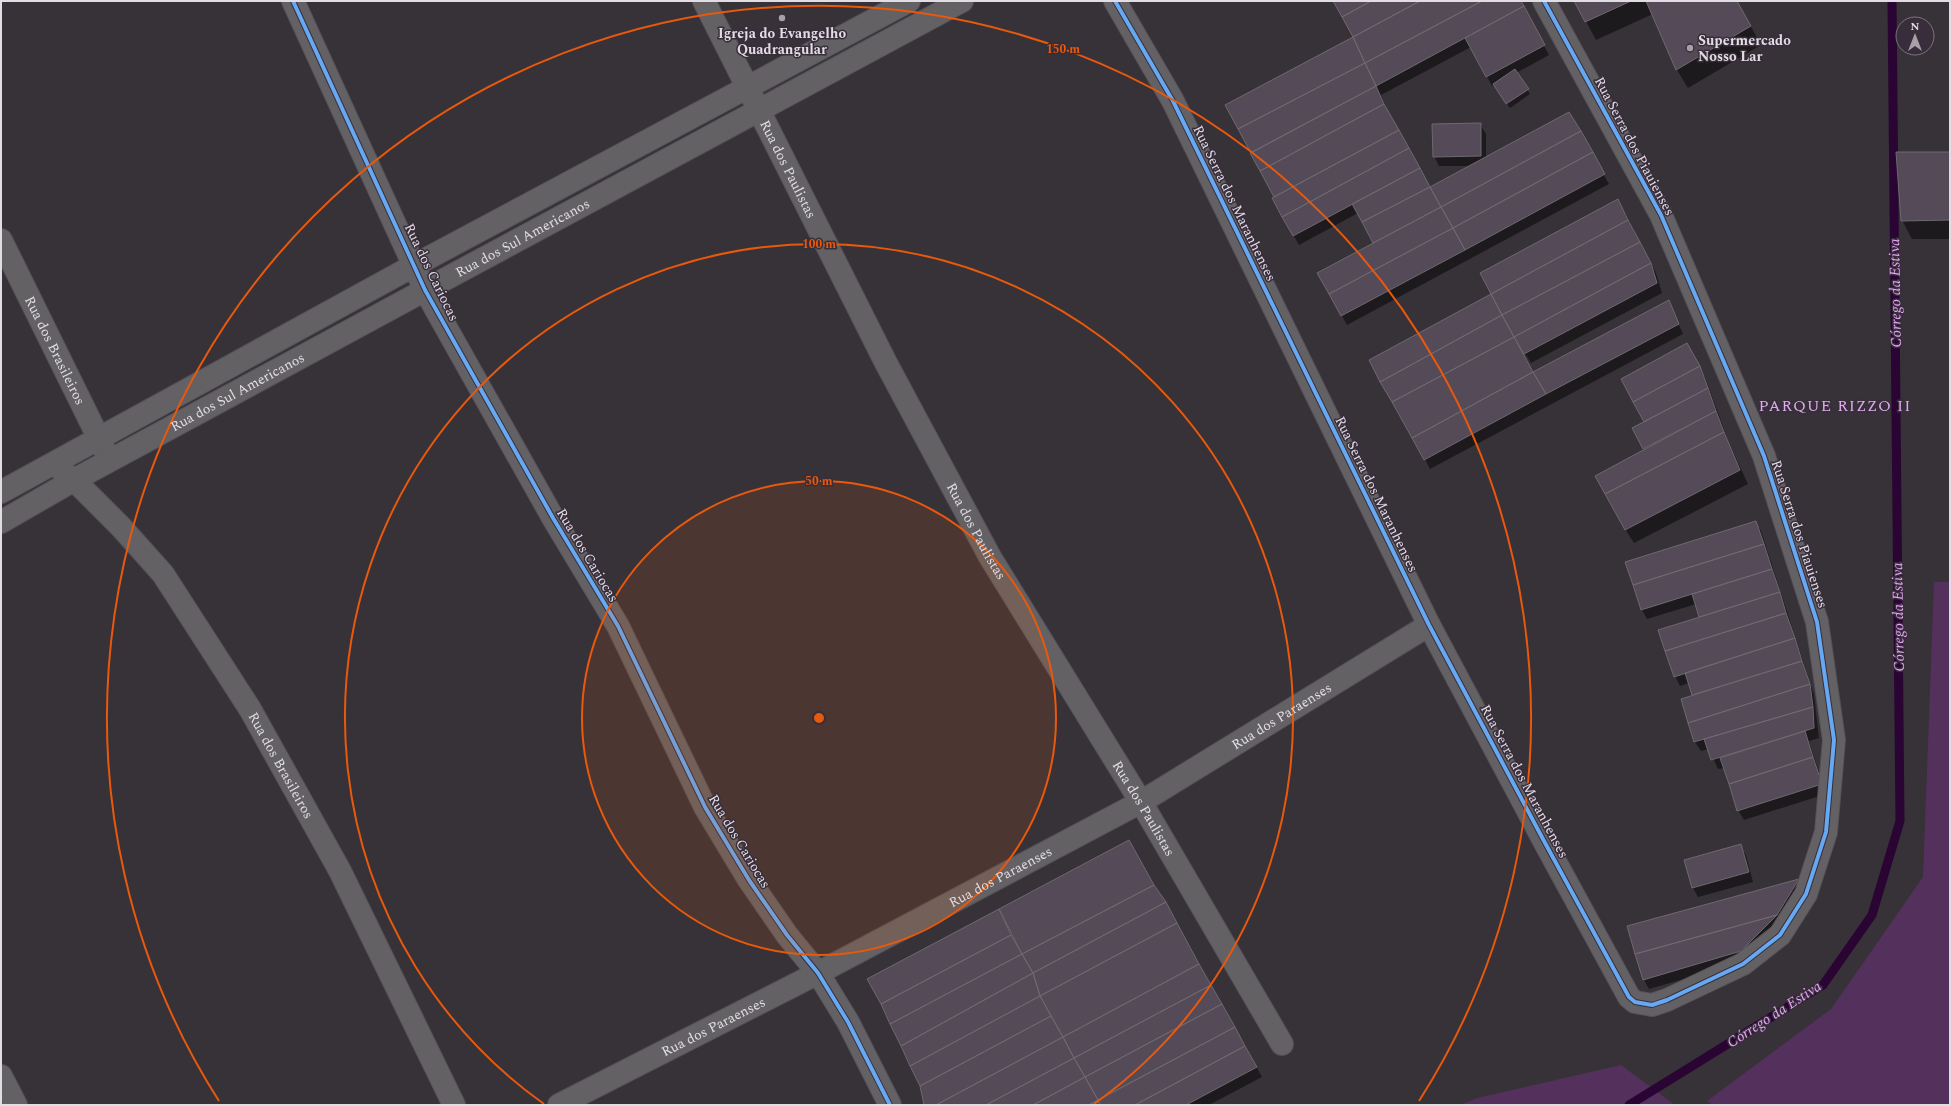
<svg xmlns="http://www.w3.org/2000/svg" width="1951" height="1106" font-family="Spectral,serif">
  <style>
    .green { fill: #54305d }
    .shadow { fill: #0007 }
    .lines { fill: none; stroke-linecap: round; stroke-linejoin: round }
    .stream { stroke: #2a0433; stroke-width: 9 }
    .building { fill: #554a58; stroke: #6e696f }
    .minor-casing { stroke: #555057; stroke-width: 24 }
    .minor { stroke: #646165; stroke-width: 22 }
    .cycleway-casing { stroke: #382e3b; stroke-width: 6 }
    .cycleway { stroke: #66a8f1; stroke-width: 4 }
    .ring { fill: none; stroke: #e8590c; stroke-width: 2 }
    .poi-dot { fill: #a6a0a8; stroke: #382e3b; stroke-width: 1.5 }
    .labels { text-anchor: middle; stroke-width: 3; stroke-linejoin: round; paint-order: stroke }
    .poi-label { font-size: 14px; font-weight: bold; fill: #e2dce4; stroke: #382e3b }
    .street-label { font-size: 14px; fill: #e2dce4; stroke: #382e3b }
    .water-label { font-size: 15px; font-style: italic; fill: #e8a5f9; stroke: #382e3b }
    .quarter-label { font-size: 16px; letter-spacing: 1px; fill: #dcabe9; stroke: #382e3b }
    .centre { fill: #e8590c; stroke: #382e3b; stroke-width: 2 }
    .ring-label { font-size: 12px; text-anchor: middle; font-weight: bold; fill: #e8590c; stroke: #382e3b; stroke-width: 3; stroke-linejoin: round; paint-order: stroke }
  </style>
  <rect width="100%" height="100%" fill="#373138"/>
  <path class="green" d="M1934,582H1950V1105H1713L1707,1101L1831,1009L1923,877Z
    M1621,1065L1675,1105H1460L1477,1098Z"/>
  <path class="shadow" d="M1334,1H1520L1549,55L1516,73L1530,94L1510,108L1494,85L1492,86L1471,47L1381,95L1389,115L1430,188L1473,166H1439L1434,156L1480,124L1486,134V158L1569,114L1609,184L1347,325L1319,274L1374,244L1358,213L1299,245L1273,199L1354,37Z
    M1575,1H1737L1761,45L1688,88L1677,70L1653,14L1596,40Z
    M1950,153V239H1912L1902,220Z
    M1623,209L1656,273L1662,293L1531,363L1518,342L1517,343L1533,373L1668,301L1683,334L1430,469L1425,459L1493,295Z
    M1687,344L1705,377L1729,443L1748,484L1634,543L1625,529L1645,450L1634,429L1645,422Z
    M1755,522L1761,531L1814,695L1819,738L1809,741L1826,794L1744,820L1738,810L1725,768L1718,769L1709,749L1701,751L1695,742L1693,696L1689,683L1680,686L1675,676L1700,618L1696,604L1647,619L1642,610Z
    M1129,841L1262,1077L1209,1105H925L921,1085L869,979Z
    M1740,846L1746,855L1753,882L1698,897L1693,888Z
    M1798,880L1806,894L1747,961L1649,989L1644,980Z"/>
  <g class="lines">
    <path class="stream" d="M1629,1105L1823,985L1872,915L1900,821L1892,1"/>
  </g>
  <path class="building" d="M1333,1H1371L1342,17Z
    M1371,1H1420L1353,37L1342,17Z
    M1420,1H1482L1365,63L1353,37Z
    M1482,1H1521L1524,6L1376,86L1365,63Z
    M1574,1H1631L1585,22Z
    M1646,1H1737L1751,26L1676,70Z
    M1524,6L1545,45L1486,77L1465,38Z
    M1353,37L1365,63L1238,129L1225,105Z
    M1365,63L1376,86L1251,153L1238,129Z
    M1515,69L1529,89L1506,104L1493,84Z
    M1376,86L1384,104L1260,171L1250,153Z
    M1384,104L1399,130L1274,197L1260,171Z
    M1569,112L1581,131L1441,207L1430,187Z
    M1481,123V156L1433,157L1432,124Z
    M1399,130L1409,148L1282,217L1272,198Z
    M1581,131L1593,152L1453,228L1441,207Z
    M1409,148L1420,168L1293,236L1282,217Z
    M1593,152L1605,174L1465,250L1453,228Z
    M1896,152H1950V220L1901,221Z
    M1420,168L1430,187L1362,222L1352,204Z
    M1430,187L1441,207L1373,243L1362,222Z
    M1618,199L1628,220L1491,294L1480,273Z
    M1441,207L1453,228L1329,294L1317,273Z
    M1628,220L1640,242L1502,315L1491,294Z
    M1453,228L1465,250L1341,316L1329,294Z
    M1640,242L1651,263L1514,337L1502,315Z
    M1651,263L1657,283L1524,354L1514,337Z
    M1491,294L1502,315L1380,382L1369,360Z
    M1669,300L1679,324L1546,394L1533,372Z
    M1502,315L1514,337L1392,402L1380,382Z
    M1514,337L1533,372L1412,438L1392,402Z
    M1687,343L1700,366L1633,402L1621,379Z
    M1700,366L1708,388L1644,422L1633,402Z
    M1533,372L1546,394L1424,460L1412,438Z
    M1708,388L1716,411L1643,449L1632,428Z
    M1716,411L1724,432L1605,494L1595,476Z
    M1724,432L1740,470L1625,530L1605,494Z
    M1756,521L1764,544L1633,585L1625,562Z
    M1764,544L1772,569L1641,610L1633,585Z
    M1772,569L1780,592L1699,617L1692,594Z
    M1780,592L1786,613L1665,651L1658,630Z
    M1786,613L1795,638L1674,677L1665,651Z
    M1795,638L1802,661L1692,695L1685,673Z
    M1802,661L1810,684L1688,723L1681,699Z
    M1810,684L1813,707L1694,742L1688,723Z
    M1813,707L1814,728L1711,760L1704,739Z
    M1805,731L1813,757L1729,784L1720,758Z
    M1813,757L1822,784L1737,811L1729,784Z
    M1129,840L1154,885L1022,954L999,909Z
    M1741,844L1749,872L1692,888L1684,860Z
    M1799,879L1777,915L1635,954L1627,926Z
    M1154,885L1166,902L1033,973L1022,954Z
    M1166,902L1177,923L1040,996L1033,973Z
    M999,909L1011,935L881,1004L867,979Z
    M1777,915L1741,951L1643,980L1635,954Z
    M1177,923L1199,964L1063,1037L1040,996Z
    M1011,935L1022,954L890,1024L881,1004Z
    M1022,954L1033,973L901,1046L890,1024Z
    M1199,964L1211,985L1074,1058L1063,1037Z
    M1033,973L1040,996L910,1066L901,1046Z
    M1211,985L1222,1004L1085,1077L1074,1058Z
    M1040,996L1051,1016L920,1086L910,1066Z
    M1222,1004L1235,1027L1098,1100L1085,1077Z
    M1051,1016L1063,1037L936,1105H924L920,1086Z
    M1235,1027L1245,1046L1135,1105H1100L1098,1100Z
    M1063,1037L1074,1058L986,1105H936Z
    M1245,1046L1257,1067L1186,1105H1135Z
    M1074,1058L1085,1077L1033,1105H986Z
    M1085,1077L1098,1100L1089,1105H1033Z
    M1098,1100L1100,1105H1089Z"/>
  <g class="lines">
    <g class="minor-casing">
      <g id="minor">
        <path d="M293,1L425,290L553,518L618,626L705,807L749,880L787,935L818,973L848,1022L890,1105"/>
        <path id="s1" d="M704,1L886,363L990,557L1141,802L1282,1044"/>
        <path d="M1115,1L1173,101L1429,625L1544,841L1629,997L1635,1002L1652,1005L1667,1000L1743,964L1780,935L1806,894L1826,832L1834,740L1817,622L1764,456L1661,215L1544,1"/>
        <path id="s2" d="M1,240L105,451"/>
        <path id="s3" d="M63,472L74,480L121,527L163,574L250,709L340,871L454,1105"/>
        <path d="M1,492L415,265L909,1"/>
        <path id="s4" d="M1,522L74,480L425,290L962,1"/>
        <path d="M1,1076L16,1105"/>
        <path id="s5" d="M559,1105L818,973L1141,802L1429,625"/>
      </g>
    </g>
    <use href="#minor" class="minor"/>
    <g class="cycleway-casing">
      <path id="cycleway" d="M293,1L425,290L553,518L618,626L705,807L749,880L787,935L818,973L848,1022L890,1105
        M1115,1L1173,101L1429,625L1544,841L1629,997L1635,1002L1652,1005L1667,1000L1743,964L1780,935L1806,894L1826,832L1834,740L1817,622L1764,456L1661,215L1544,1"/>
    </g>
    <use href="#cycleway" class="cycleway"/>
  </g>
  <circle cx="819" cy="718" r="237" fill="#e8590c" fill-opacity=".12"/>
  <g class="ring">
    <circle cx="819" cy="718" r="237"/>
    <path d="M544 1104A474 474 0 1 1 1094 1104"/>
    <path d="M219 1101A712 712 0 1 1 1419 1101"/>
  </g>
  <g class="poi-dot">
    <circle cx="782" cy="18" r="4"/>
    <circle cx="1690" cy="48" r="4"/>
  </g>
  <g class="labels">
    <g class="poi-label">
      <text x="782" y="38">Igreja do Evangelho<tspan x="782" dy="16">Quadrangular</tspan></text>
      <text x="1698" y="45" text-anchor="start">Supermercado<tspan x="1698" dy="16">Nosso Lar</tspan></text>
    </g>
    <g class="street-label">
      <text transform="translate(1635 146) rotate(62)" y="5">Rua Serra dos Piauienses</text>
      <text dy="5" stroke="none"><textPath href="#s1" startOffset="188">Rua dos Paulistas</textPath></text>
      <text transform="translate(1235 203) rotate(64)" y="5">Rua Serra dos Maranhenses</text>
      <text dy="5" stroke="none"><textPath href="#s4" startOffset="594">Rua dos Sul Americanos</textPath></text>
      <text transform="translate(432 272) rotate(64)" y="5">Rua dos Cariocas</text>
      <text dy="5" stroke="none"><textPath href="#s2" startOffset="123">Rua dos Brasileiros</textPath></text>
      <text dy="5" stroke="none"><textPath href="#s4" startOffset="270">Rua dos Sul Americanos</textPath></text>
      <text transform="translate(1377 494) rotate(64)" y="5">Rua Serra dos Maranhenses</text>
      <text dy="5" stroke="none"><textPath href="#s1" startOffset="596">Rua dos Paulistas</textPath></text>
      <text transform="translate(1800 534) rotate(72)" y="5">Rua Serra dos Piauienses</text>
      <text transform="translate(588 555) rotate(59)" y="5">Rua dos Cariocas</text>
      <text dy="5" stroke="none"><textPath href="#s5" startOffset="821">Rua dos Paraenses</textPath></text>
      <text dy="5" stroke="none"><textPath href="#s3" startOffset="368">Rua dos Brasileiros</textPath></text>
      <text transform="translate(1525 781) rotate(62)" y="5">Rua Serra dos Maranhenses</text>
      <text dy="5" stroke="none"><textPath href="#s1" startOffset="920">Rua dos Paulistas</textPath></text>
      <text transform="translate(740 841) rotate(59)" y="5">Rua dos Cariocas</text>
      <text dy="5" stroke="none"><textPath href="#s5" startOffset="497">Rua dos Paraenses</textPath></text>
      <text dy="5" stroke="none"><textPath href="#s5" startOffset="173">Rua dos Paraenses</textPath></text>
    </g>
    <g class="water-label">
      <text transform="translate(1895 293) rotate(-91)" y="5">Córrego da Estiva</text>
      <text transform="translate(1898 617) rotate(-91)" y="5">Córrego da Estiva</text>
      <text transform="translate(1774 1014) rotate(-33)" y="5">Córrego da Estiva</text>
    </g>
    <g class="quarter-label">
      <text x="1835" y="411">PARQUE RIZZO II</text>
    </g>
  </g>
  <circle cx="819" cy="718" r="6" class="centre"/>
  <g class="ring-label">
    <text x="1063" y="53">150 m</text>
    <text x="819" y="248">100 m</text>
    <text x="819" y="485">50 m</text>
  </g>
  <rect width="1951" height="1106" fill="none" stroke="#e2dce4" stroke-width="4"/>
  <g transform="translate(1915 36)"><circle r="19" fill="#382e3b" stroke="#7c747f"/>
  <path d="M0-3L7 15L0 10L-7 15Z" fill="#a6a0a8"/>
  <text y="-6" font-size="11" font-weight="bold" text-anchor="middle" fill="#e2dce4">N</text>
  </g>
</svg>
